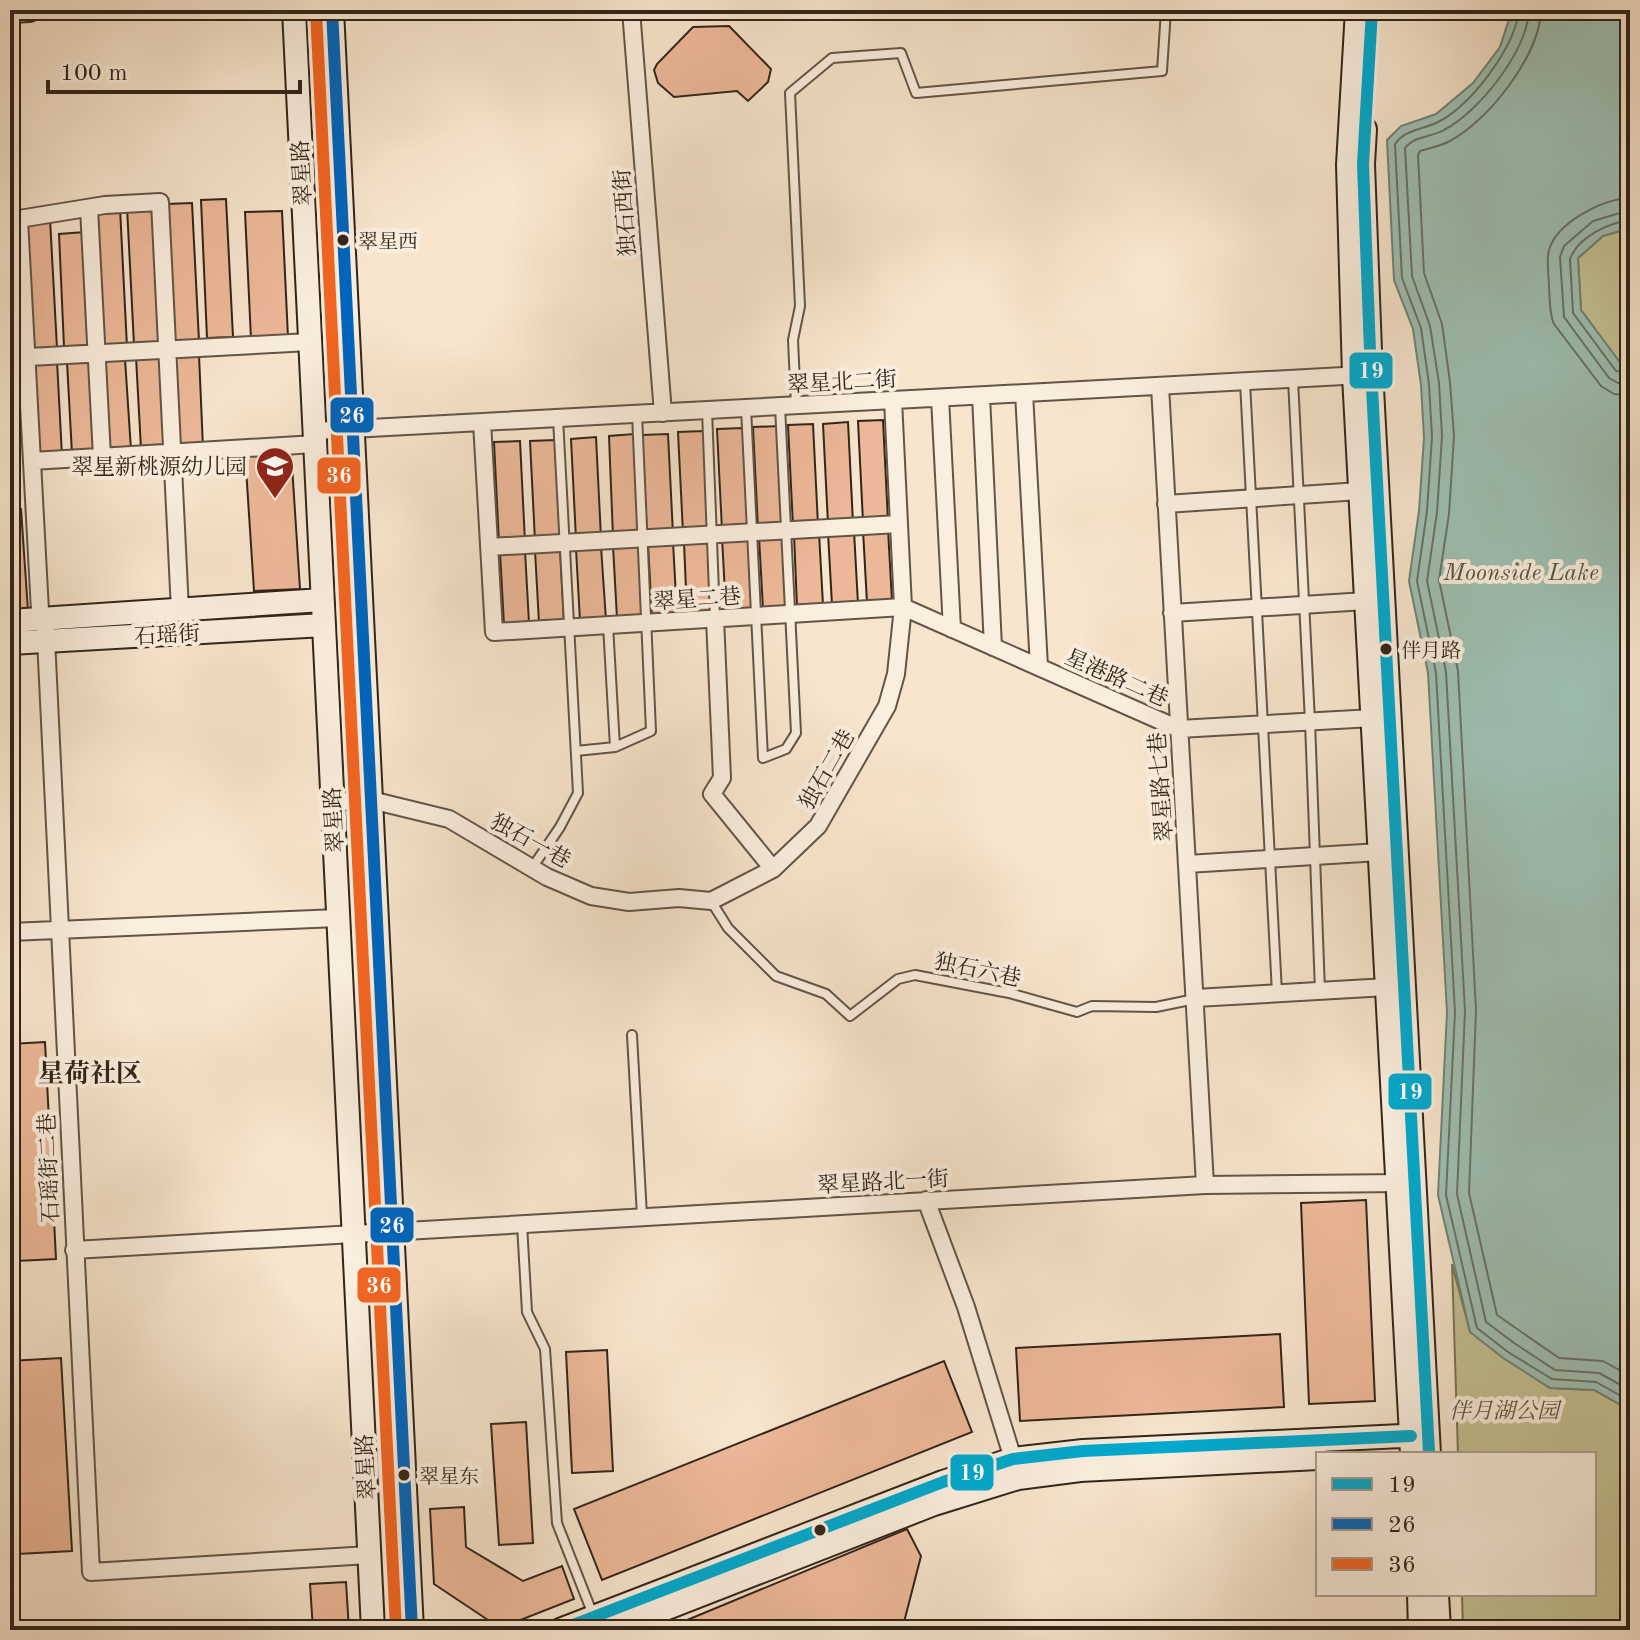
<svg xmlns="http://www.w3.org/2000/svg" width="1640" height="1640" font-family="'Old Standard TT','Noto Serif SC',serif">
  <style>
    .green { fill: #c4c293; stroke: #7a7456; stroke-width: 2 }
    .water { fill: #9ec0b3; stroke: #728276; stroke-width: 2 }
    .lines { fill: none; stroke-linecap: round; stroke-linejoin: round }
    .shore { stroke: #687266; stroke-width: 2 }
    .building { fill: #edb899; stroke: #31251a; stroke-width: 2 }
    .lane-casing { stroke: #625547; stroke-width: 12 }
    .street-casing { stroke: #625547; stroke-width: 20 }
    .secondary-casing { stroke: #31251a; stroke-width: 26 }
    .lane { stroke: #faeede; stroke-width: 8 }
    .street { stroke: #faeede; stroke-width: 16 }
    .secondary { stroke: #faeede; stroke-width: 22 }
    .bus-1-casing { stroke: #faeede; stroke-width: 18 }
    .bus-2-casing { stroke: #faeede; stroke-width: 18 }
    .bus-3-casing { stroke: #faeede; stroke-width: 18 }
    .bus-1 { stroke: #00a9ce; stroke-width: 12 }
    .bus-2 { stroke: #0065bd; stroke-width: 12 }
    .bus-3 { stroke: #f26522; stroke-width: 12 }
    .bus-dot { fill: #31251a; stroke: #faeede; stroke-width: 3 }
    .labels { text-anchor: middle; stroke-width: 8; stroke-linejoin: round; paint-order: stroke }
    .bus-label { font-size: 20px; fill: #31251a; stroke: #faeede; text-anchor: start }
    .street-label { font-size: 22px; fill: #31251a; stroke: #faeede }
    .poi-label { font-size: 22px; fill: #31251a; stroke: #faeede; text-anchor: end }
    .park-label { font-size: 22px; font-style: italic; fill: #5d543e; stroke: #faeede }
    .water-label { font-size: 24px; font-style: italic; fill: #525448; stroke: #faeede }
    .quarter-label { font-size: 26px; font-weight: bold; fill: #31251a; stroke: #faeede }
    .line-badge { stroke: #faeede; stroke-width: 3 }
    .badge-label { font-size: 22px; text-anchor: middle; font-weight: bold; fill: #fff }
  </style>
  <rect width="100%" height="100%" fill="#f7e5cd"/>
  <filter id="stains"><feTurbulence type="fractalNoise" baseFrequency=".0025" numOctaves="4"/><feColorMatrix values="0 0 0 0 .2 0 0 0 0 .09 0 0 0 0 .02 0 0 0 .5 -.17"/></filter>
  <radialGradient id="worn" r=".72"><stop offset=".6" stop-color="#630" stop-opacity="0"/><stop offset="1" stop-color="#630" stop-opacity=".3"/></radialGradient>
  <path class="green" d="M1630,228V365L1622,366L1581,310L1578,258L1603,236Z
    M1452,1264L1470,1332L1550,1388L1594,1390L1630,1410V1630H1463L1462,1594H1594V1454H1458Z"/>
  <path class="water" d="M1512,10H1630V228L1603,236L1578,258L1581,310L1622,365H1630V1410L1594,1390L1550,1388L1503,1358L1470,1332L1438,1195L1447,1012L1428,673L1409,581L1419,511L1424,438L1421,385L1413,329L1394,280L1387,140L1401,126L1436,114L1473,83L1500,47Z"/>
  <g class="lines">
    <path class="shore" d="M1519,10C1515,47 1471,106 1438,122C1422,130 1406,129 1395,144L1402,278L1421,328L1429,384L1432,437L1427,511L1417,581L1436,673L1455,1012L1446,1195L1477,1328L1508,1352L1552,1379L1596,1382L1630,1401
      M1529,10C1527,51 1480,111 1444,130C1432,137 1414,136 1405,148L1412,276L1430,326L1439,383L1442,436L1437,512L1427,581L1446,672L1465,1011L1457,1194L1486,1322L1514,1343L1555,1370L1599,1373L1630,1390
      M1541,10C1540,55 1489,120 1450,141C1441,146 1430,148 1420,151L1418,155L1424,273L1442,324L1450,382L1454,436L1449,514L1439,580L1458,671L1476,1010L1469,1193L1497,1315L1559,1358L1603,1361L1630,1376
      M1630,198C1603,199 1557,222 1549,250C1546,261 1549,276 1549,287C1550,300 1549,313 1554,324L1601,386L1614,394L1630,395
      M1630,210L1593,221L1564,246L1560,257L1564,317L1609,378L1618,383H1630
      M1630,220C1608,223 1578,237 1570,259L1573,313L1616,371L1630,373"/>
  </g>
  <path class="building" d="M729,26L771,69L768,82L748,101L737,91L674,97L658,83L654,70L657,64L693,27Z
    M226,199L233,337L207,338L201,200Z
    M192,203L199,341L173,342L166,204Z
    M153,205L160,344L134,345L127,207Z
    M120,208L127,347L101,348L94,210Z
    M282,211L288,337L251,339L245,212Z
    M50,219L57,348L29,349L22,221Z
    M85,232L91,345L64,347L59,234Z
    M10,239L16,348H10Z
    M199,355L203,448L178,449L173,356Z
    M163,356L167,448L141,449L136,357Z
    M125,359L131,450L106,452L100,360Z
    M57,361L62,456L35,457L31,362Z
    M91,361L97,453L72,454L67,362Z
    M883,420L888,521L863,522L858,421Z
    M848,422L853,523L828,524L823,424Z
    M813,424L818,525L793,526L788,425Z
    M779,426L784,527L758,528L753,427Z
    M743,428L748,529L722,530L717,429Z
    M704,431L709,532L683,533L678,432Z
    M634,434L639,535L613,537L609,436Z
    M668,434L673,534L647,536L642,435Z
    M596,437L601,538L576,539L571,439Z
    M555,440L560,540L535,541L530,441Z
    M520,441L525,542L499,543L494,442Z
    M291,450L300,589L254,591L245,453Z
    M10,509H21L28,611L10,612Z
    M888,529L892,601L867,603L863,530Z
    M854,531L858,604L832,605L828,533Z
    M819,533L823,605L797,607L794,534Z
    M784,535L788,608L763,609L759,537Z
    M748,537L752,609L726,611L722,538Z
    M709,540L713,613L687,614L684,542Z
    M673,542L677,615L652,616L648,544Z
    M639,545L643,617L617,618L613,546Z
    M601,547L606,620L580,621L576,549Z
    M560,549L564,622L539,623L535,551Z
    M525,551L529,623L504,625L500,552Z
    M45,1042L56,1259L17,1261L10,1125V1044Z
    M1366,1200L1375,1401L1309,1404L1301,1203Z
    M1280,1334L1284,1407L1020,1421L1016,1348Z
    M607,1350L613,1471L572,1473L566,1352Z
    M61,1358L72,1551L18,1554L10,1426V1361Z
    M944,1361L972,1432L602,1580L574,1509Z
    M526,1422L533,1543L499,1545L491,1424Z
    M464,1507L466,1547L523,1581L562,1566L574,1599L500,1628L434,1584L430,1509Z
    M907,1529L921,1556L902,1630H663Z
    M346,1582L349,1630H313L310,1584Z"/>
  <g class="lines">
    <g class="lane-casing">
      <path id="lane" d="M1293,379L1310,722L1320,991
        M1245,382L1277,993
        M796,405L793,340L800,306L790,93L832,58L901,53L916,93L1162,71L1166,10
        M746,408L763,758L786,749L796,733L780,406
        M707,410L715,618
        M608,625L615,747
        M576,751L615,747L651,731L637,414
        M532,868L560,827L578,793L558,418
        M711,901L728,928L776,976L826,994L850,1016L898,979L915,975L1009,993L1077,1012L1092,1006L1156,1007L1195,999
        M632,1035L642,1216
        M522,1224L527,1312L545,1349L557,1523L599,1630"/>
    </g>
    <g class="street-casing">
      <path id="street" d="M631,10L663,413
        M89,208L102,457
        M10,358L310,342
        M1160,386L1205,1185
        M1024,393L1039,667
        M981,396L993,647
        M940,398L952,629
        M482,422L494,632L903,607L1179,729L1373,718
        M314,431L1362,375
        M32,461L315,444
        M1166,504L1360,491
        M489,547L899,524
        M180,610L160,202L105,205L19,219L40,611L45,618L91,1572L369,1555
        M1172,613L1366,601
        M715,618L722,778L712,794L773,869
        M332,802L371,800L449,819L547,877L591,896L629,902L679,898L711,901L773,869L818,826L887,706L896,674L903,607L893,400
        M1187,864L1380,852
        M10,932L338,918
        M1196,998L1387,987
        M926,1200L966,1307L1013,1459
        M74,1250L1205,1185L1405,1183"/>
    </g>
    <g class="secondary-casing">
      <path id="secondary" d="M294,10L373,1630
        M332,10L412,1630
        M1357,10L1348,165L1354,376L1412,1454
        M10,11L29,10
        M1365,129L1363,164L1370,351L1429,1454
        M10,621L322,600
        M10,643L324,625
        M1419,1594L1420,1630
        M1437,1594L1439,1630
        M560,1630L943,1482L1013,1459L1083,1451L1423,1435
        M611,1630L934,1504L1018,1478L1080,1470L1318,1458"/>
    </g>
    <use href="#lane" class="lane"/>
    <use href="#street" class="street"/>
    <use href="#secondary" class="secondary"/>
    <g class="bus-1-casing">
      <path id="bus-1" d="M1372,10L1363,164L1370,351L1429,1452
        M560,1630L943,1482L1013,1459L1083,1451L1411,1436"/>
    </g>
    <g class="bus-2-casing">
      <path id="bus-2" d="M332,10L412,1630"/>
    </g>
    <g class="bus-3-casing">
      <path id="bus-3" d="M316,11L396,1630"/>
    </g>
    <use href="#bus-1" class="bus-1"/>
    <use href="#bus-2" class="bus-2"/>
    <use href="#bus-3" class="bus-3"/>
  </g>
  <defs>
    <g id="school-pin" transform="scale(2)"><path d="M0 17L-7.5 6A9.5 9.5 0 1 1 7.5 6Z" fill="#8f2418" stroke="#faeede"/><path d="M0-5L7-2L0 1L-7-2ZM-4 1L0 2.5L4 1V4Q0 6-4 4Z" fill="#fff"/></g>
  </defs>
  <g fill-rule="evenodd">
    <use href="#school-pin" x="275" y="466"/>
  </g>
  <g class="bus-dot">
    <circle cx="343" cy="240" r="7"/>
    <circle cx="1386" cy="649" r="7"/>
    <circle cx="404" cy="1475" r="7"/>
    <circle cx="820" cy="1530" r="7"/>
  </g>
  <g class="labels">
    <g class="bus-label">
      <text x="358" y="248">翠星西</text>
      <text x="1401" y="657">伴月路</text>
      <text x="419" y="1483">翠星东</text>
    </g>
    <g class="street-label">
      <text transform="translate(301 173) rotate(-93)" y="8">翠星路</text>
      <text transform="translate(624 213) rotate(-94)" y="8">独石西街</text>
      <text transform="translate(842 381) rotate(-3)" y="8">翠星北二街</text>
      <text transform="translate(697 598) rotate(-4)" y="8">翠星二巷</text>
      <text transform="translate(167 634) rotate(-3)" y="8">石瑶街</text>
      <text transform="translate(1117 677) rotate(24)" y="8">星港路二巷</text>
      <text transform="translate(826 769) rotate(-60)" y="8">独石二巷</text>
      <text transform="translate(1160 787) rotate(-94)" y="8">翠星路七巷</text>
      <text transform="translate(333 820) rotate(-93)" y="8">翠星路</text>
      <text transform="translate(531 840) rotate(29)" y="8">独石一巷</text>
      <text transform="translate(978 969) rotate(12)" y="8">独石六巷</text>
      <text transform="translate(48 1168) rotate(-92)" y="8">石瑶街二巷</text>
      <text transform="translate(883 1181) rotate(-3)" y="8">翠星路北一街</text>
      <text transform="translate(365 1467) rotate(-93)" y="8">翠星路</text>
    </g>
    <g class="poi-label">
      <text x="247" y="474">翠星新桃源幼儿园</text>
    </g>
    <g class="park-label">
      <text x="1504" y="1418">伴月湖公园</text>
    </g>
    <g class="water-label">
      <text x="1521" y="580">Moonside Lake</text>
    </g>
    <g class="quarter-label">
      <text x="90" y="1082">星荷社区</text>
    </g>
  </g>
  <g class="line-badge">
    <rect x="1348" y="351" width="46" height="39" rx="8" fill="#00a9ce"/>
    <rect x="329" y="396" width="46" height="38" rx="8" fill="#0065bd"/>
    <rect x="316" y="456" width="46" height="39" rx="8" fill="#f26522"/>
    <rect x="1387" y="1072" width="46" height="39" rx="8" fill="#00a9ce"/>
    <rect x="369" y="1206" width="46" height="38" rx="8" fill="#0065bd"/>
    <rect x="356" y="1266" width="46" height="38" rx="8" fill="#f26522"/>
    <rect x="949" y="1453" width="46" height="39" rx="8" fill="#00a9ce"/>
  </g>
  <g class="badge-label">
    <text x="1371" y="378">19</text>
    <text x="352" y="423">26</text>
    <text x="339" y="483">36</text>
    <text x="1410" y="1099">19</text>
    <text x="392" y="1233">26</text>
    <text x="379" y="1293">36</text>
    <text x="972" y="1480">19</text>
  </g>
  <rect width="1640" height="1640" fill="none" stroke="#f7e5cd" stroke-width="40"/>
  <rect x="12" y="12" width="1616" height="1616" fill="none" stroke="#31251a" stroke-width="4"/>
  <rect x="20" y="20" width="1600" height="1600" fill="none" stroke="#31251a" stroke-width="2"/>
  <rect x="1316" y="1452" width="280" height="144" fill="#faeede" stroke="#aa9e90" stroke-width="2"/>
  <rect x="1332" y="1478" width="40" height="12" fill="#00a9ce" stroke="#aa9e90" stroke-width="2"/>
  <text x="1388" y="1492" font-size="24" fill="#31251a">19</text>
  <rect x="1332" y="1518" width="40" height="12" fill="#0065bd" stroke="#aa9e90" stroke-width="2"/>
  <text x="1388" y="1532" font-size="24" fill="#31251a">26</text>
  <rect x="1332" y="1558" width="40" height="12" fill="#f26522" stroke="#aa9e90" stroke-width="2"/>
  <text x="1388" y="1572" font-size="24" fill="#31251a">36</text>
  <path d="M48 80v12h252v-12" fill="none" stroke="#31251a" stroke-width="4"/>
  <text x="60" y="80" font-size="24" fill="#31251a" stroke="#faeede" stroke-width="6" paint-order="stroke">100 m</text>
  <rect width="100%" height="100%" filter="url(#stains)"/>
  <rect width="100%" height="100%" fill="url(#worn)"/>
</svg>
